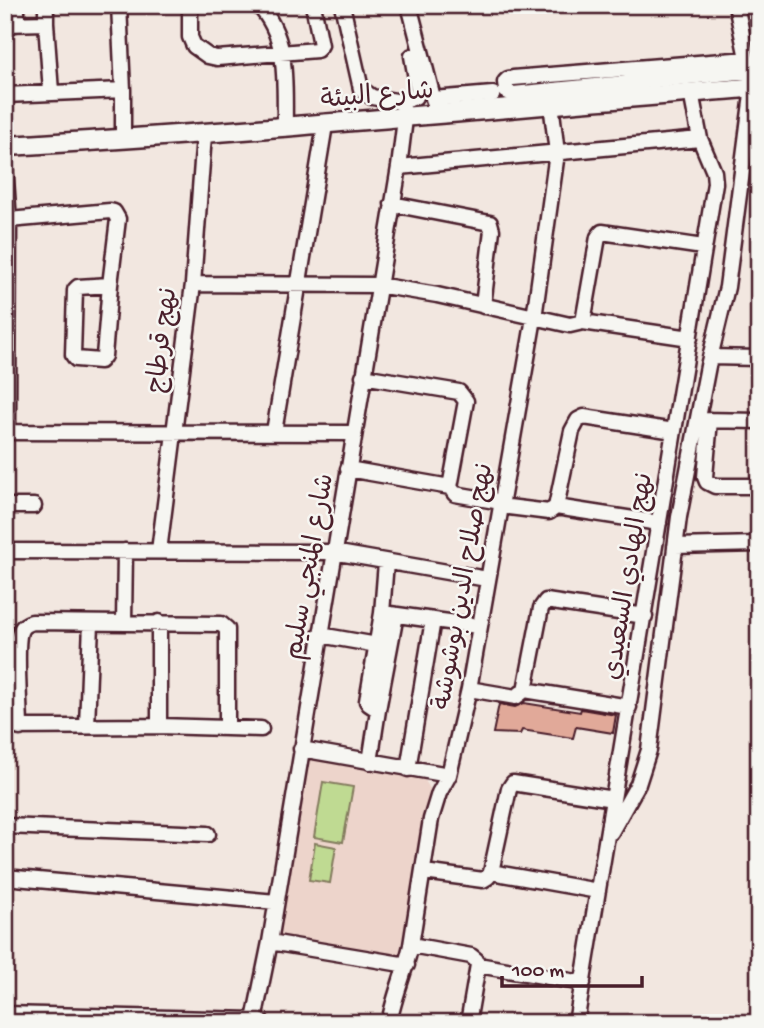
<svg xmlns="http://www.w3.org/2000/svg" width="764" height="1028" font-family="'Gochi Hand','Playpen Sans Arabic',sans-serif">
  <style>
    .built { fill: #edd4cb }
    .green { fill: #bfda92; stroke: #847c5e; stroke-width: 2 }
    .building { fill: #e1a999; stroke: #4a1f2b; stroke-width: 2 }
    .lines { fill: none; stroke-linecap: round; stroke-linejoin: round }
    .minor-casing { stroke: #4a1f2b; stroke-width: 19 }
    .major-casing { stroke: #4a1f2b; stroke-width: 23 }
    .minor { stroke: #f6f6f2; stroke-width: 14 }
    .major { stroke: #f6f6f2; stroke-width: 18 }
    .labels { text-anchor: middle; stroke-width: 5; stroke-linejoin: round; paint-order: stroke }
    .street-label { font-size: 26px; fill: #4a1f2b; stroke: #f6f6f2 }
  </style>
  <rect width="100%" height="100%" fill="#f2e7e0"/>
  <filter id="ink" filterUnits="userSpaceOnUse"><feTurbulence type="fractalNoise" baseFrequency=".0143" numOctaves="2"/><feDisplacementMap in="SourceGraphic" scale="14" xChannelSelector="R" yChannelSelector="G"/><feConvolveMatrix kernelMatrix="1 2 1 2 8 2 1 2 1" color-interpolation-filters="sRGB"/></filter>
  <g filter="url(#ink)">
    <path class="built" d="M306,757L424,779L432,792L398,960L276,937Z"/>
    <path class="green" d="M323,782L353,787L343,842L314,837Z
      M315,843L336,847L330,883L309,880Z"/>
    <path class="building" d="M524,703L580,712L581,709L616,715L613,733L576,727L573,738L522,730L520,734L493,733L499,704L515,707Z"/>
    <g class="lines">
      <g class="minor-casing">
        <path id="minor" d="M17,5V24
          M190,5V37L194,46L208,56L217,58L317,50L321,45L313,5
          M258,5C290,38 284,84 285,127
          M409,5L437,113
          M46,23L51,92
          M5,24L46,23V5
          M747,59L513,78L508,79L505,82L506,91L513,94L749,71
          M123,90V139
          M5,95L123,90L119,5
          M433,99L493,94
          M402,102L415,97L418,90L412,56
          M5,166L9,220L8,432
          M399,167L700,139L691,92
          M392,204L490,223L492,230L483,306
          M9,220L110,211L114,212L118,219L110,285L104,356L100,361L76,359L73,355L75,290L78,287L110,285
          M193,284L378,285L437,295L570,325L583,322L690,338
          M583,322L598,237L602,232L703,247
          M710,357L759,358
          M701,420L759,421
          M710,420L705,477L707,482L715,486H759
          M5,432L354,433
          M274,432L325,125
          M348,469L450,487L466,401L459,392L363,376
          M450,487L455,494L501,502
          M5,506H34
          M500,506L549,512L556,507
          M659,523L556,507L572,431L578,420L584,417L674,431
          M675,546L759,544
          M5,551L333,552L487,579
          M159,551L193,284L204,135
          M386,562L382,613L367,701L369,704L378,710L396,615
          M390,614L478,626
          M159,622V726
          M124,623L125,551
          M320,635L377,645
          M469,689L516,697L525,690
          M629,707L525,690L541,608L546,601L645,616
          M87,726L91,623
          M5,727L159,726L261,729
          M20,728C20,709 15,646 20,632C22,626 26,624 32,622L221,624L227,629V728
          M301,749L449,775
          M370,762L378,710
          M408,769L433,620
          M5,826L208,834
          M611,832L638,784L649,750L679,517L708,366L727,287L753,87L736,5
          M424,872L483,880L488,877L491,872
          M5,877L276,902
          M598,891L491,872L509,789L513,783L613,799
          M270,942L407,965
          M411,945L471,956L476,960L478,965L468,1023
          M478,965L583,983
          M5,1014L254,1020L262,1022
          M254,1020L270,942L399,167L405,119L402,102L372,97L361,89L342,5
          M389,1023C394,996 405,972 411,945L431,819L439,793L449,775L469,689L534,318L557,153L551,103
          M576,1023L715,183L714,172L700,139"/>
      </g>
      <g class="major-casing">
        <path id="major" d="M5,146C257,132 507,107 759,87"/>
      </g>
      <use href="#minor" class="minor"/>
      <use href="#major" class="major"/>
    </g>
  </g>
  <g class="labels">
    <g class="street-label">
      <text transform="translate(377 93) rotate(-5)" y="9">شارع البيئة</text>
      <text transform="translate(160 340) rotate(-83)" y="9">نهج قرطاج</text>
      <text transform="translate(307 566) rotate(-80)" y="9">شارع المنجي سليم</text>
      <text transform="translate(626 576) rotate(-81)" y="9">نهج الهادي السعيدي</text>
      <text transform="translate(461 586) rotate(-80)" y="9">نهج صلاح الدين بوشوشة</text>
    </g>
  </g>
  <rect width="764" height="1028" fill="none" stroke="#f6f6f2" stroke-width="28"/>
  <rect x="14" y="14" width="736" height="1000" fill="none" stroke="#4a1f2b" stroke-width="2.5" filter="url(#ink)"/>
  <path d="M502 976v10h140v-10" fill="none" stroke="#4a1f2b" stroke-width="3.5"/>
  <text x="512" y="976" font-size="21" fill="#4a1f2b" stroke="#f6f6f2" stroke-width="5" paint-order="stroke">100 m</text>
</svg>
